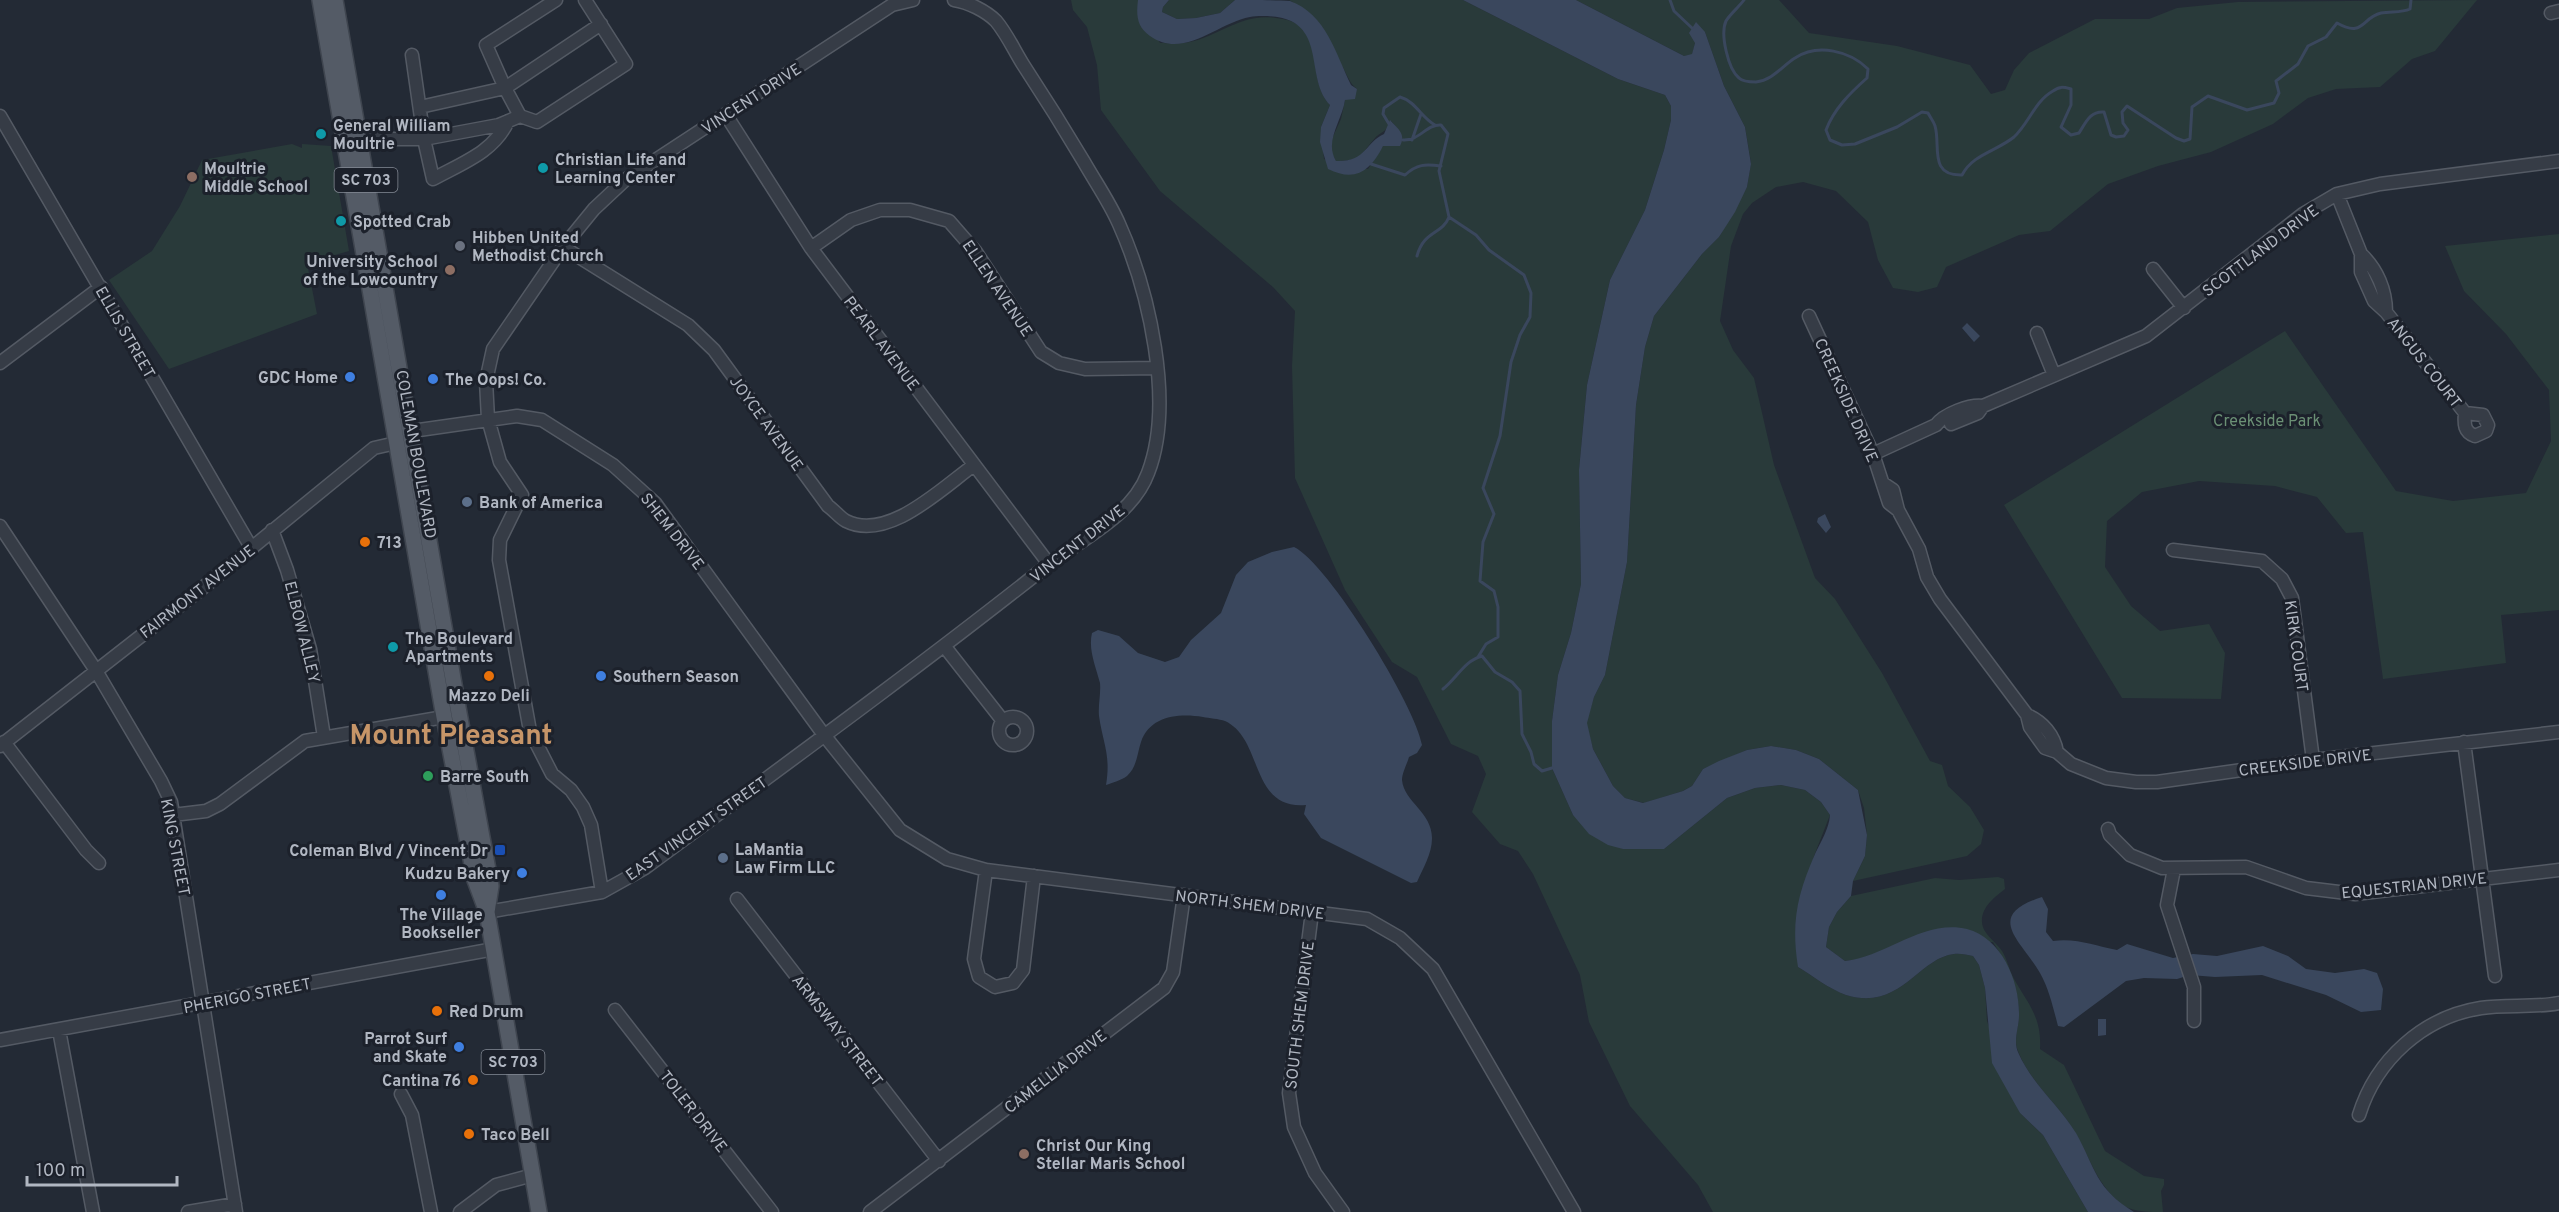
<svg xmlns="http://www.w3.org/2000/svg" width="2559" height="1212" font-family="Overpass,sans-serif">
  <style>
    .green { fill: #293a3a }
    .water { fill: #3a475d }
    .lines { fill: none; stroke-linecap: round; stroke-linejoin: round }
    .stream { stroke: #3a475d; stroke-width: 3 }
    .minor-casing { stroke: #545a64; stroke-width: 15 }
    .major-casing { stroke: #3f454f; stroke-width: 18 }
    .minor { stroke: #363c46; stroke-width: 12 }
    .major { stroke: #545b66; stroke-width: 15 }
    .culture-dot { fill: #0f9aa8; stroke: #1c212b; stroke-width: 2 }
    .education-dot { fill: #8d6e63; stroke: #1c212b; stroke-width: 2 }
    .worship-dot { fill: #6b7280; stroke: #1c212b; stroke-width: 2 }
    .shop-dot { fill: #3f7fe0; stroke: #1c212b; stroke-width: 2 }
    .service-dot { fill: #5c6f8a; stroke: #1c212b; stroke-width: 2 }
    .food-dot { fill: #e8710a; stroke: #1c212b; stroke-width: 2 }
    .leisure-dot { fill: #2e9e5b; stroke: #1c212b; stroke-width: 2 }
    .transit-dot { fill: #1a4fb4; stroke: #1c212b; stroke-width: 2 }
    .labels { text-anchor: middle; stroke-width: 6; stroke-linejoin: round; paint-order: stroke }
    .shield { fill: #1c212b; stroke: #848a95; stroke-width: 1.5 }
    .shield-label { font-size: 15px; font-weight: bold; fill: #b1b7c2 }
    .street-label { font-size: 16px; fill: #b1b7c2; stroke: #1c212b }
    .poi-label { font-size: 16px; font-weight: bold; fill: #b1b7c2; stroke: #1c212b; text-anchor: start }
    .park-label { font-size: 16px; fill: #6b9075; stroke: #1c212b }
    .town-label { font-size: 28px; font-weight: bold; fill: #c69568; stroke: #1c212b }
  </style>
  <rect width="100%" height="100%" fill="#232a35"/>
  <path class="green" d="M1071,0H1138V4L1160,43C1167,43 1176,44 1183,43C1217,39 1240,12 1276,18C1285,19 1295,21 1302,28C1321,46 1309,83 1330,105L1321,127L1324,159L1368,169L1383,146L1391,144L1397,128L1391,121C1386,133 1383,130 1375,138C1361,154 1362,161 1336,161L1331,152L1332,139L1341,119L1345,100L1357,89C1349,83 1347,74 1342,66C1329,42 1312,13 1289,0H1463L1618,79L1665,95L1671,106V120L1664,150L1645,210L1610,280L1587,385L1579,470L1581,584L1571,633L1558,675L1552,721V768L1573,815L1623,849H1664L1727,798L1755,788L1781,785L1805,790L1821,802L1830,815L1814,856L1798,967C1813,976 1829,989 1846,995C1900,1012 1918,958 1954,954C1960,953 1967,955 1973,956L1979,965L1985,988L1987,1021L2020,1113L2043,1135L2088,1212H1713L1698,1185L1630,1106L1589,1022L1580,975L1533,874L1518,851L1500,844L1472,812L1486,774L1478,756L1451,744L1417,677L1392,662L1345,590L1295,478L1292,366L1295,311L1273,287L1160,191L1101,110L1097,65L1087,27L1073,10Z
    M1169,0H1235L1220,13L1196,18L1177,19L1162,12L1163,7Z
    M1576,0H1779L1809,33L1897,46L1970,65L1991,94L2005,90L2014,70L2029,53L2095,19H2149L2177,8L2238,2L2477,0L2435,51L2412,59L2380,87L2336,89L2308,98L2273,124L2211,152L2158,166L2108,184L2050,231L2019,235L1946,267L1937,287L1918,292L1893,288L1878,260L1868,222L1836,191L1803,182L1776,187L1752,203L1743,214L1731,246L1720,321L1733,350L1754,378L1774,465L1815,578L1835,599L1882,673L1930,761L1942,765L1948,786L1970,807L1984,830L1981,844L1967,856L1853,881L1865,856L1867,835L1864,808L1858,790L1819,759L1796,750L1771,746L1747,750L1703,769L1692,786L1683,791L1644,803L1625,798L1613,786L1593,749L1586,723L1594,697L1605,675L1627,562L1636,405L1645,347L1654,316L1702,254L1719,237L1747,187L1751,163L1745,127L1724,86L1705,32L1695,43L1692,55L1684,56Z
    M292,144L302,148V144L331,146L349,251L307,263L317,314L169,369L109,280L152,251L180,206L202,160Z
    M2559,234V610L2501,615L2506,663L2383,679L2363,532L2346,533L2317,497L2275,486L2199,481L2142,492L2107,521L2105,567L2131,606L2160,631L2209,624L2225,653L2221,699L2122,698L2004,505L2285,331L2396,491L2453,501L2526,493L2551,441L2549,390L2506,334L2464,291L2445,246Z
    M1998,877L2004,879L2005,889C1995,897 1981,907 1982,922C1982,933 1996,942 2002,951C2007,959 2009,969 2013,977C2027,1003 2042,1016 2040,1049L2064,1065L2105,1151L2144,1176L2164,1179V1185L2161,1191L2163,1212C2149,1212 2135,1212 2124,1206C2098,1187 2091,1160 2076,1134C2060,1105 2030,1083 2018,1051C2013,1040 2019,1026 2019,1015C2019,988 2007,964 1993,942L1882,951L1861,959L1845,961L1826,947L1829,927L1837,912L1851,896L1935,878L1959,880Z"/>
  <path class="water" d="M1138,0H1169L1163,7L1162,12L1177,19L1196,18L1220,13L1235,0C1251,0 1276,0 1290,1C1326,14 1336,54 1351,85L1357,89L1355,99L1345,100C1342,121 1324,141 1336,161C1367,162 1364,143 1384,134L1390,120C1399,130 1406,134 1400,146H1383C1371,170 1356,183 1328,169L1320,142L1321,127L1330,105C1307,81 1323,37 1291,21C1280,16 1261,15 1250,17C1217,23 1184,60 1150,36C1137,27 1136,16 1138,0Z
    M1463,0H1576L1684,56L1692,54L1695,43L1689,33L1696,22L1705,32L1724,86L1745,127L1751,164L1747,187L1735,212L1719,237L1702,254L1654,316L1645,347L1636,405L1627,562L1605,675L1594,697L1587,723L1593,749L1613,786L1625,798L1643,803L1683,791L1692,786L1703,769L1719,761L1747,750L1771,746L1796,750L1819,759L1858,790L1867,835L1865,856L1853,881L1851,896L1837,912L1829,927L1826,947L1845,961C1886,957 1923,919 1967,929C2002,938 2020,982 2019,1016C2019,1027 2013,1041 2018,1052C2031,1083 2059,1105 2076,1133C2096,1169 2095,1188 2134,1212H2088L2043,1135L2020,1113L1992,1063L1985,988L1979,965L1973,956C1967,955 1960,953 1954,954C1918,958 1900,1012 1846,995C1829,989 1813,976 1798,967C1791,923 1797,895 1815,854C1821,841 1829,829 1830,815L1821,802L1805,790L1781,785L1755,788L1727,798L1664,849H1623L1608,845L1589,834L1573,815L1552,768V721L1558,675L1571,633L1581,584L1579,470L1587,385L1610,280L1645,210L1664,150L1671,120V106L1665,95L1618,79Z
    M1967,323L1980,336L1974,342L1962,328Z
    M1825,514L1831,527L1826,533L1817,522L1818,518Z
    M1294,547C1328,563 1416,707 1422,745L1417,753L1409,757C1407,764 1402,773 1402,780C1404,802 1432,812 1432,838C1432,854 1423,868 1417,882L1411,883L1321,838L1304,814L1306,805C1249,810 1264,739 1225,721C1219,719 1209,718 1203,717C1178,713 1150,716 1141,742C1137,754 1137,767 1127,776C1122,780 1112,783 1106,785C1111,755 1103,744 1099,716C1098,705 1101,694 1100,683C1096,667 1088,650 1092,633L1098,630L1119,636L1138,653L1165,662L1179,657L1191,640L1221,613L1236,575L1248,562L1272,552Z
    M2042,897L2048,909L2046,932L2053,941C2078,938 2094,946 2117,950L2127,944L2173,958L2193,954L2217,956L2263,946L2288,956L2306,969L2335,973L2364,969L2377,973L2383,989L2381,1010L2361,1012L2326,995L2262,975L2215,977L2190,975L2177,979L2144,978L2126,981L2064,1027L2058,1026C2053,1007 2049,989 2040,973C2021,940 1983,916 2042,897Z
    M2098,1019H2106V1035L2098,1036Z"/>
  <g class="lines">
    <path class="stream" d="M1670,0L1674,11L1692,28
      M1744,0C1739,7 1730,14 1726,21C1720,34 1728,69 1739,78C1743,82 1751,82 1756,82C1773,80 1782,66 1795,58C1818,43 1850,51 1868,69L1867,78C1850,93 1834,109 1826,130L1830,140L1842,145L1855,144L1897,127L1922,112L1928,113C1930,117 1934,122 1935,126C1941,145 1928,176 1962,175C1973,154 1997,151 2014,137C2029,123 2035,101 2053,91C2060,86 2063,87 2071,89V105L2061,127L2071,135L2079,133C2086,122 2090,111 2104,112L2111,135L2116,137L2124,136L2128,130L2123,123L2122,112L2127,106L2176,138L2184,141L2190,139L2192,107L2208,96L2247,110L2274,103L2279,93L2276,81L2298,64L2308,46L2326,37L2337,23C2364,38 2361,18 2381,13C2391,11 2401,13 2410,9L2411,0
      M1389,124L1383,114L1384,108L1400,97C1415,101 1422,118 1435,125
      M1403,140C1419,141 1427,124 1441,125L1448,134L1439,171L1449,217L1476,235L1489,250L1524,275L1531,293L1530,317L1520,335L1511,362L1500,436L1483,488L1494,514L1483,542L1480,581L1494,591L1498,607V637L1486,644L1478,657
      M1412,140L1421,114
      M1371,164L1405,175C1417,164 1425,164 1441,166
      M1417,256C1424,230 1442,235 1449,217
      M1443,689C1457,678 1464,661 1482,656L1495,672L1512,682L1520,691L1522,734L1531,752L1534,764L1542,771L1552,768"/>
    <g class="minor-casing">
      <path id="minor" d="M2551,13L2559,11
        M420,107L505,88L486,45L556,0
        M726,115L811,248L1049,564
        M0,116L252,549
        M520,116L505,88L601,24
        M508,121C494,152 462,163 433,179L424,139L499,125L520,116L537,122L626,64L585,0
        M359,139H424L412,55
        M2337,194L2361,254V272L2374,301L2386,312L2465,413
        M563,247L688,325L714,350L828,506C834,510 840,518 846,521C888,542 942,488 974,465
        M811,248L851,220L880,210H910L949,221L976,252L1041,352L1059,363L1085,369L1157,368
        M2361,254C2377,269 2386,290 2386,312
        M2153,269L2184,308
        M1809,316L1873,454L1889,503L1898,510
        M2037,333L2054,375
        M0,363L101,287
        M2465,413L2483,415L2488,425L2486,431L2475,436C2464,432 2464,424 2465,413Z
        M1951,424L1978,413L1983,406
        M1873,454L1936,425C1944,414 1970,404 1983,406L2146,336L2303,214L2337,194L2380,184L2559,161
        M1884,484L1893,490L1898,510L1919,549L1927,577L1940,599L2027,715L2030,727L2045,748L2057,752L2071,764L2106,778L2136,782H2157L2313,760L2559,732
        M0,526L95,669L161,781L171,802L236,1212
        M272,530L287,570L310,649L324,737
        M2173,550L2262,561L2282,579L2292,598L2313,760
        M945,647L1003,721
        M2027,715C2043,722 2054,735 2057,752
        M999 731a14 14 0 1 1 28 0a14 14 0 1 1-28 0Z
        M4,742L86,850L99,863
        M2464,742L2495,976
        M0,746L205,586L374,448L396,443L412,431L517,416L542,420L613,465L655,503L824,735L900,830L947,859L986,870L1367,919L1400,938L1433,969L1574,1212
        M173,815L206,811L220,804L305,741L444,717
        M2108,829L2110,835L2130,855L2162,868L2246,867L2306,888L2355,894L2559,870
        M2174,869L2167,905L2194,987V1021
        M986,870L974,959L979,977L995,987L1013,983L1023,970L1034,876
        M602,892L591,825L583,807L571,790L552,774L530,731L499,560L500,540L522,495L500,462L488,419L486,381L493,349L563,247L594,209L625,180L892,5L913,0
        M737,899L939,1161
        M487,912L602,892L645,868C779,769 914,671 1044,568C1079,540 1132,517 1148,473C1175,403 1149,291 1119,224C1110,203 1096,183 1084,162C1065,130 1045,98 1024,66C1015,52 1007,34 996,21C986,11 968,2 954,0
        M1312,912L1289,1093L1294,1127L1315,1173L1343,1212
        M615,1010L772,1212
        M59,1030L93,1212
        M0,1040L494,949
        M401,1094L412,1115L431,1212
        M2359,1115C2376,1060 2423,1017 2481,1008C2506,1004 2533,1008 2559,1003
        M188,1212L235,1204
        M460,1212L496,1185L533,1175
        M870,1212L1164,988L1173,972L1184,895"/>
    </g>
    <g class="major-casing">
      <path id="major" d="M320,0L444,717L475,880L487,912L539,1212
        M335,0L459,713L491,886L487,912"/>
    </g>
    <use href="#minor" class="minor"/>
    <use href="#major" class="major"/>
  </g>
  <g class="culture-dot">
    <circle cx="321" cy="134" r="6"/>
    <circle cx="543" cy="168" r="6"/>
    <circle cx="341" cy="221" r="6"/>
    <circle cx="393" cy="647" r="6"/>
  </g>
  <g class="education-dot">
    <circle cx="192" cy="177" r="6"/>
    <circle cx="450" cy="270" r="6"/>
    <circle cx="1024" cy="1154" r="6"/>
  </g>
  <circle class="worship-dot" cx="460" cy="246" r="6"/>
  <g class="shop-dot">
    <circle cx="350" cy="377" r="6"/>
    <circle cx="433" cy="379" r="6"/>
    <circle cx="601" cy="676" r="6"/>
    <circle cx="522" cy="873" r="6"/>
    <circle cx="441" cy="895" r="6"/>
    <circle cx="459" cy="1047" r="6"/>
  </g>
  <g class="service-dot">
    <circle cx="467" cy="502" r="6"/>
    <circle cx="723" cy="858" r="6"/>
  </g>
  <g class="food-dot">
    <circle cx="365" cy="542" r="6"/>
    <circle cx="489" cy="676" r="6"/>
    <circle cx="437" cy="1011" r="6"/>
    <circle cx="473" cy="1080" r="6"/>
    <circle cx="469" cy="1134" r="6"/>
  </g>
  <circle class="leisure-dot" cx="428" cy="776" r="6"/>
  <rect class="transit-dot" x="494" y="844" width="12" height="12" rx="3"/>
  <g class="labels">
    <g class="shield">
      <rect x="334.5" y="168" width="63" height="24" rx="4.5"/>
      <rect x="481.5" y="1050" width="63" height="24" rx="4.5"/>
    </g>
    <g class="shield-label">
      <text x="366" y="185">SC 703</text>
      <text x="513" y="1067">SC 703</text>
    </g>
    <g class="street-label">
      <text transform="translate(751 98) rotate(-33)" y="6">VINCENT DRIVE</text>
      <text transform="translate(2260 250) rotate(-37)" y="6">SCOTTLAND DRIVE</text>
      <text transform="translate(998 288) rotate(56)" y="6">ELLEN AVENUE</text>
      <text transform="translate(126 332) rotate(60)" y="6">ELLIS STREET</text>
      <text transform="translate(882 343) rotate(53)" y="6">PEARL AVENUE</text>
      <text transform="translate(2425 362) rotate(52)" y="6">ANGUS COURT</text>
      <text transform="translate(1847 400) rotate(66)" y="6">CREEKSIDE DRIVE</text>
      <text transform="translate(767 423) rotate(54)" y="6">JOYCE AVENUE</text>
      <text transform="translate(417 454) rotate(80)" y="6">COLEMAN BOULEVARD</text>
      <text transform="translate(673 531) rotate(52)" y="6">SHEM DRIVE</text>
      <text transform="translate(1077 543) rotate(-38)" y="6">VINCENT DRIVE</text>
      <text transform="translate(197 591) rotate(-38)" y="6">FAIRMONT AVENUE</text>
      <text transform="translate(303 632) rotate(76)" y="6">ELBOW ALLEY</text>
      <text transform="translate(2297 646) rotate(82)" y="6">KIRK COURT</text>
      <text transform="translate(2305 762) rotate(-7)" y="6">CREEKSIDE DRIVE</text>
      <text transform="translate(696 828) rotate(-35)" y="6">EAST VINCENT STREET</text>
      <text transform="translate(176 847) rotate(79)" y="6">KING STREET</text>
      <text transform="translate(2414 885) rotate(-6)" y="6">EQUESTRIAN DRIVE</text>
      <text transform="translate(1250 904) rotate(7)" y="6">NORTH SHEM DRIVE</text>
      <text transform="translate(247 995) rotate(-11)" y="6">PHERIGO STREET</text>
      <text transform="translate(1299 1015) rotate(-83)" y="6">SOUTH SHEM DRIVE</text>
      <text transform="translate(838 1030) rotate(52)" y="6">ARMSWAY STREET</text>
      <text transform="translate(1055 1071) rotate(-38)" y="6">CAMELLIA DRIVE</text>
      <text transform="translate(694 1111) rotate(52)" y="6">TOLER DRIVE</text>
    </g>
    <g class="poi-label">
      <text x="333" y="131">General William<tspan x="333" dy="18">Moultrie</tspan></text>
      <text x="555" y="165">Christian Life and<tspan x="555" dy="18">Learning Center</tspan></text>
      <text x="204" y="174">Moultrie<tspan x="204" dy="18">Middle School</tspan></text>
      <text x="353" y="227">Spotted Crab</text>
      <text x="472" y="243">Hibben United<tspan x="472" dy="18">Methodist Church</tspan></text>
      <text x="438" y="267" text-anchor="end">University School<tspan x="438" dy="18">of the Lowcountry</tspan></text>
      <text x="338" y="383" text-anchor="end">GDC Home</text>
      <text x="445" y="385">The Oops! Co.</text>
      <text x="479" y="508">Bank of America</text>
      <text x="377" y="548">713</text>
      <text x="405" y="644">The Boulevard<tspan x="405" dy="18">Apartments</tspan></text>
      <text x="613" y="682">Southern Season</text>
      <text x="489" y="701" text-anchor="middle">Mazzo Deli</text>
      <text x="440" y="782">Barre South</text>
      <text x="735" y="855">LaMantia<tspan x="735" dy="18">Law Firm LLC</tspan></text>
      <text x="488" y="856" text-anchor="end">Coleman Blvd / Vincent Dr</text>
      <text x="510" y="879" text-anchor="end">Kudzu Bakery</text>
      <text x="441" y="920" text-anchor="middle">The Village<tspan x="441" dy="18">Bookseller</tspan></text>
      <text x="449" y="1017">Red Drum</text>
      <text x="447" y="1044" text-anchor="end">Parrot Surf<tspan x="447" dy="18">and Skate</tspan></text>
      <text x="461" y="1086" text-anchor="end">Cantina 76</text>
      <text x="481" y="1140">Taco Bell</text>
      <text x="1036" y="1151">Christ Our King<tspan x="1036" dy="18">Stellar Maris School</tspan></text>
    </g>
    <g class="park-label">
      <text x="2267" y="426">Creekside Park</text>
    </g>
    <g class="town-label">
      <text x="451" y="744">Mount Pleasant</text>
    </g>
  </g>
  <path d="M27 1176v9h150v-9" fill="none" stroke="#b1b7c2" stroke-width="3"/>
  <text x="36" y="1176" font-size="18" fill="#b1b7c2" stroke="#1c212b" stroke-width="4.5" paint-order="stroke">100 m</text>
</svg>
